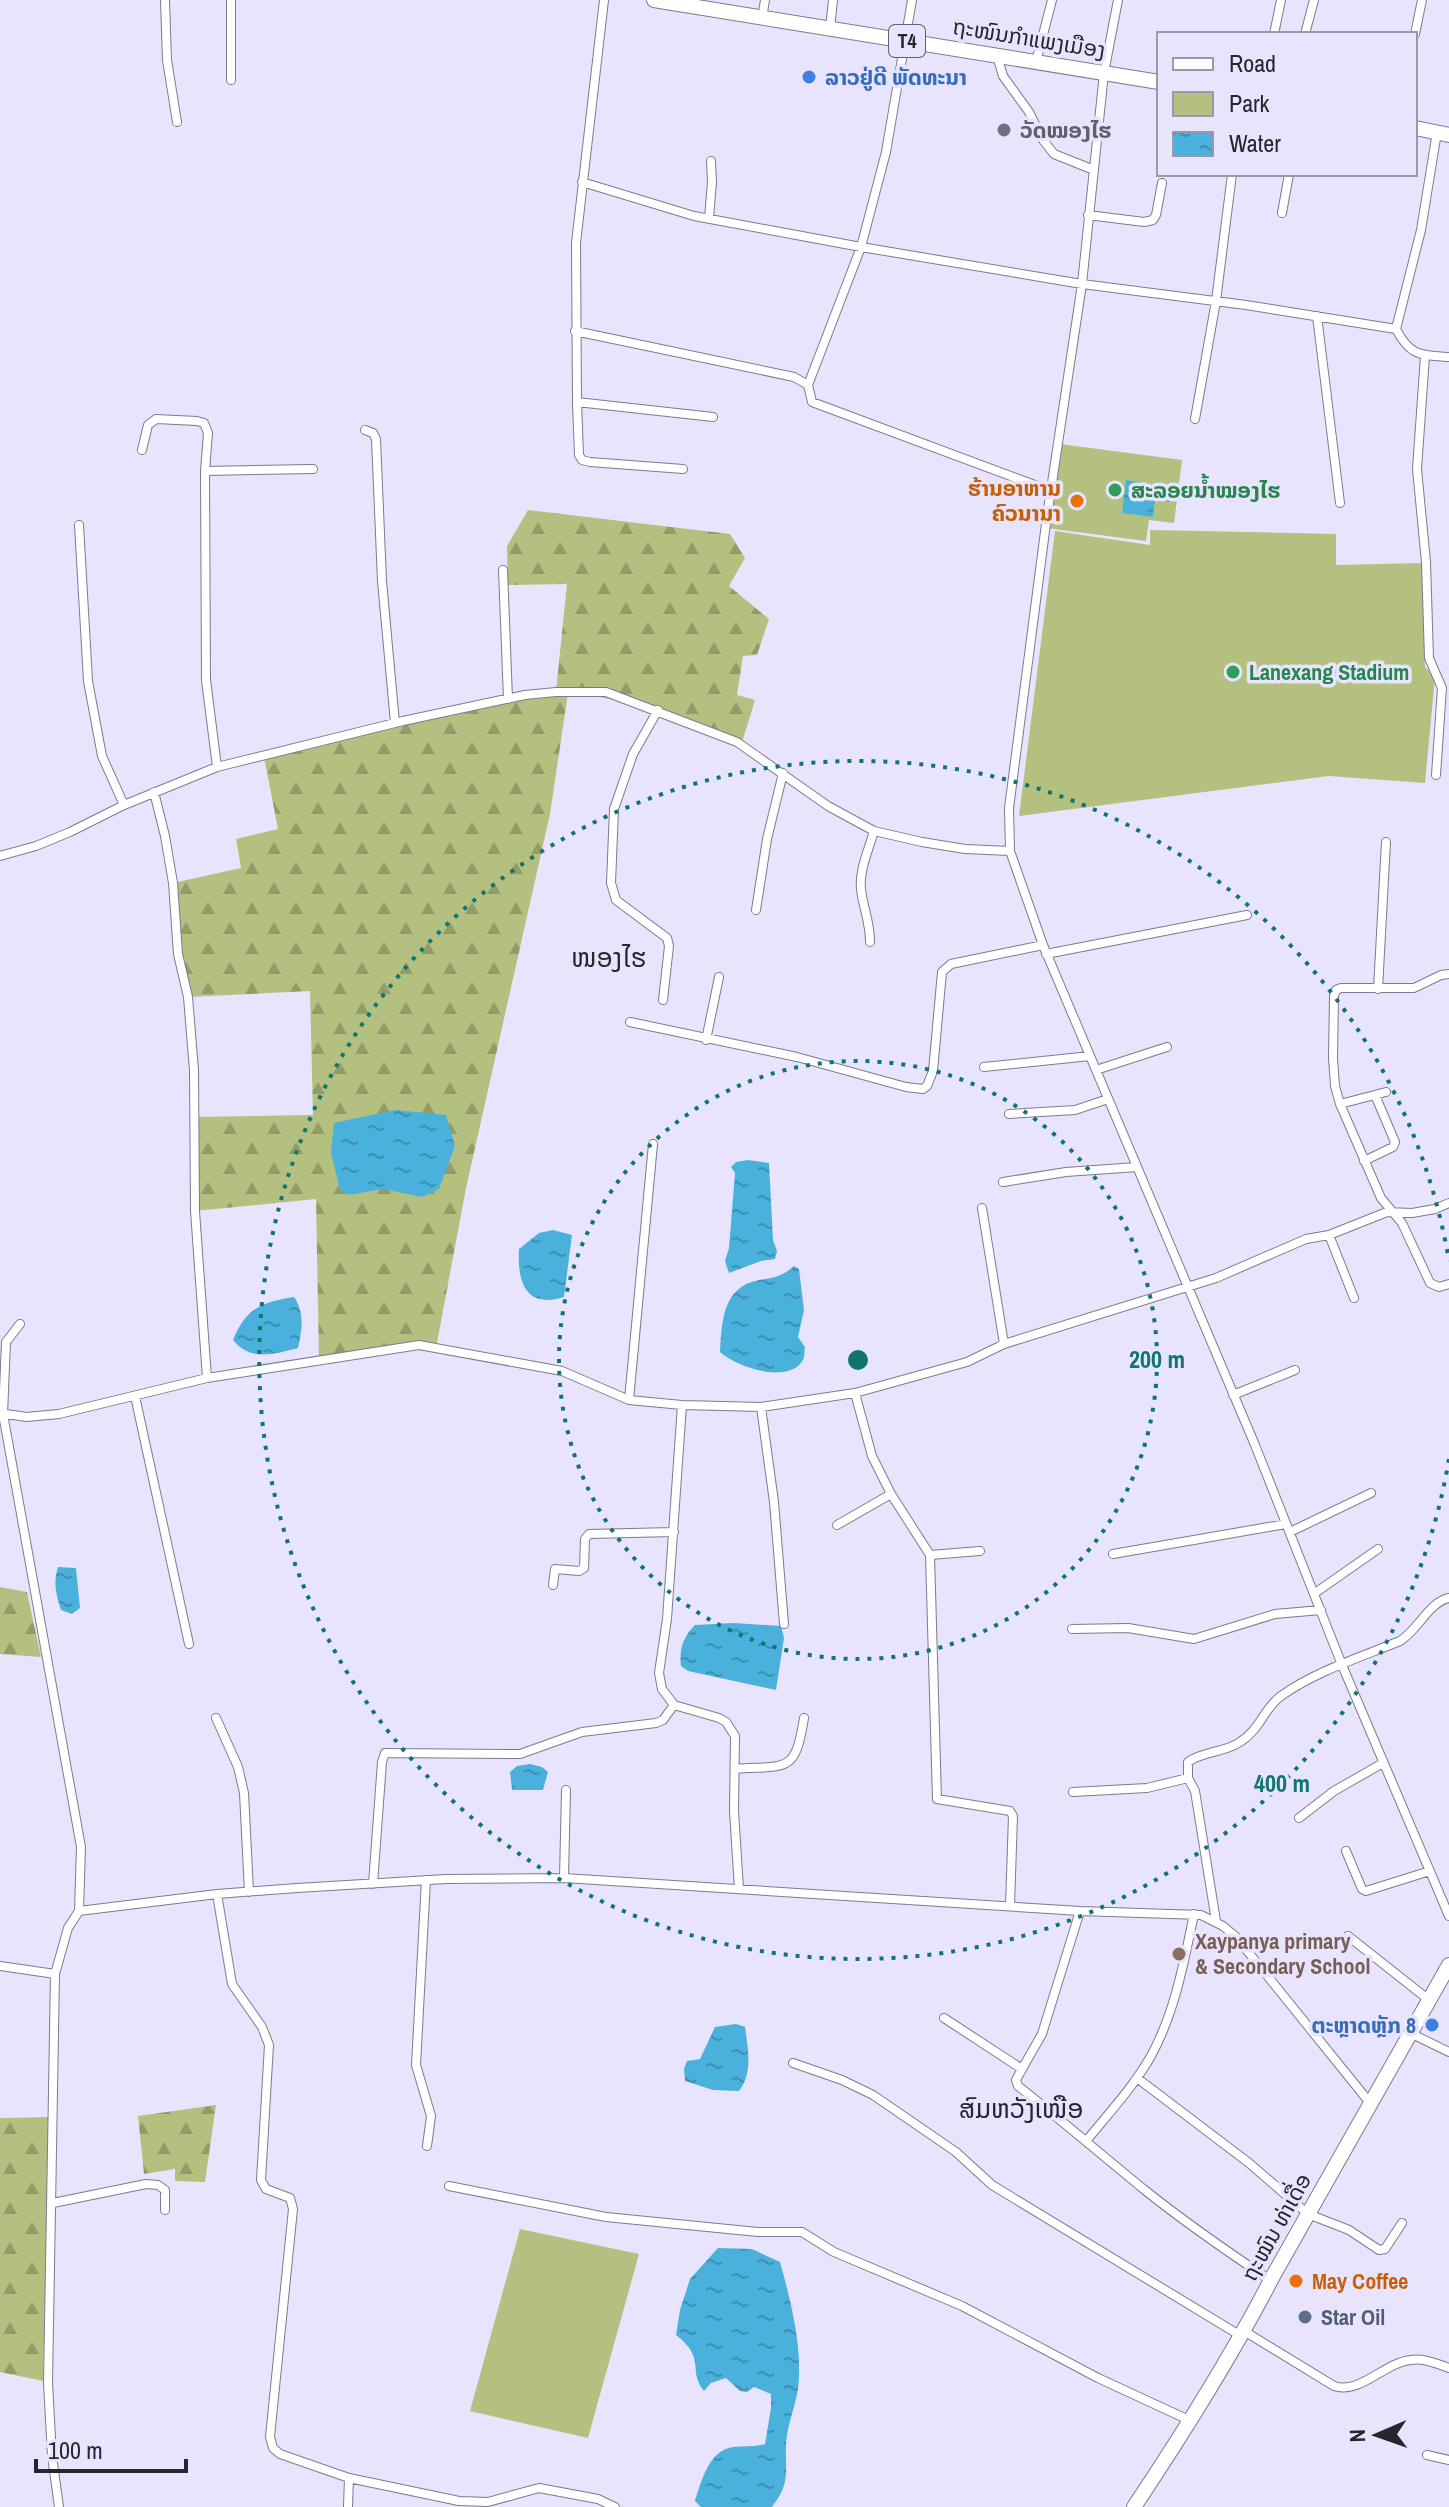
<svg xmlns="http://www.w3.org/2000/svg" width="1449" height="2507" font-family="'Archivo Narrow','Noto Sans Lao',sans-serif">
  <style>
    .forest { fill: url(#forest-firs) }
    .green { fill: #b4c080 }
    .water { fill: url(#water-ripples) }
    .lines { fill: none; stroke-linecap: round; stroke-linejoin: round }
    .minor-casing { stroke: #7e7990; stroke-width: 10 }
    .primary-casing { stroke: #7e7990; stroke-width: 16 }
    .minor { stroke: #fff; stroke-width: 8 }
    .primary { stroke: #fff; stroke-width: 14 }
    .ring { fill: none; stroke: #0f766e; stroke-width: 4; stroke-dasharray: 4 8 }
    .shop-dot { fill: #3f7fe0; stroke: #e9e4fd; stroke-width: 3 }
    .worship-dot { fill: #6b7280; stroke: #e9e4fd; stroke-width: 3 }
    .leisure-dot { fill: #2e9e5b; stroke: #e9e4fd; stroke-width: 3 }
    .food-dot { fill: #e8710a; stroke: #e9e4fd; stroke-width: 3 }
    .education-dot { fill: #8d6e63; stroke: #e9e4fd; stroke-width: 3 }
    .service-dot { fill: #5c6f8a; stroke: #e9e4fd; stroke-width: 3 }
    .labels { text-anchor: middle; stroke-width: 7; stroke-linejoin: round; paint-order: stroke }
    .shield { fill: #e9e4fd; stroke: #615e6c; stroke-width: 2 }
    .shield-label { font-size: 20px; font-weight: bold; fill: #27252e }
    .street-label { font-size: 22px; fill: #27252e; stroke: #e9e4fd }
    .shop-label { font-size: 22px; font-weight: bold; fill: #366cbe; stroke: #e9e4fd; text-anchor: start }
    .worship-label { font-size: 22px; font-weight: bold; fill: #5b616d; stroke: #e9e4fd; text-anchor: start }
    .food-label { font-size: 22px; font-weight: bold; fill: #c56008; stroke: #e9e4fd; text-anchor: end }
    .leisure-label { font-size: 22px; font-weight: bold; fill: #27864d; stroke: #e9e4fd; text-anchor: start }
    .education-label { font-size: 22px; font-weight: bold; fill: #785e54; stroke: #e9e4fd; text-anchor: start }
    .service-label { font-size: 22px; font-weight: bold; fill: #4e5e75; stroke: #e9e4fd; text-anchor: start }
    .quarter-label { font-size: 26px; fill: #27252e; stroke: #e9e4fd }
    .centre { fill: #0f766e; stroke: #e9e4fd; stroke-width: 4 }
    .ring-label { font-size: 24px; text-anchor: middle; font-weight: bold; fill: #0f766e; stroke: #e9e4fd; stroke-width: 7; stroke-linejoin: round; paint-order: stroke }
  </style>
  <defs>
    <pattern id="forest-firs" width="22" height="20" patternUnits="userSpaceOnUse" patternTransform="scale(2)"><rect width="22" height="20" fill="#b4c080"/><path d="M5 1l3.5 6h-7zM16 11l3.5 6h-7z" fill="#929c69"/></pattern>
    <pattern id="water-ripples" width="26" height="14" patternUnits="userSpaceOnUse" patternTransform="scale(2)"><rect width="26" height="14" fill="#49b1dc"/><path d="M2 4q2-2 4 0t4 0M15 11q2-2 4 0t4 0" fill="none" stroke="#3d90b3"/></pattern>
  </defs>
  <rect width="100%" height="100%" fill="#e9e4fd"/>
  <path class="forest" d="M528,510L730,534L745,558L729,586L769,619L757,655L743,656L737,695L755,700L741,746C684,723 630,697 568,693L550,814L466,1188L436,1348L419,1345L319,1361L316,1199L195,1211L193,1117L313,1115L310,991L188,997L178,954L173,883L241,868L236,839L278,829L264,757L556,691L567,584L508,585L507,546Z
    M0,1587L27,1592L41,1657L0,1654Z
    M216,2105L205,2182L175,2181V2169L144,2174L138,2116Z
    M49,2117L43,2381L0,2372V2118Z"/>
  <path class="green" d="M1060,444L1182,460L1174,523L1149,520L1146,541L1046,528Z
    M1150,530L1336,534V565L1422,563L1425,667L1435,677L1425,783L1329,776L1019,816L1055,531L1150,545Z
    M520,2229L639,2254L588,2438L470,2411Z"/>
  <path class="water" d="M1126,480L1173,487L1171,502L1155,500L1153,517L1122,513Z
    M395,1110L446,1115L455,1146L439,1189L422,1197L383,1189L349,1195L340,1190L331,1153L334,1123Z
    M748,1160L769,1163L773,1240L777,1251L775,1259L761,1261L729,1273L725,1261L729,1248L735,1173L731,1167L736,1162Z
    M553,1230L572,1235L564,1297C526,1309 517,1282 519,1249L539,1233Z
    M794,1266L799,1269L804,1310L798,1337L805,1347C804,1351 805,1356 803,1360C789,1385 736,1367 720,1352C722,1322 722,1287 759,1280C772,1278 784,1276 794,1266Z
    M294,1297C305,1313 302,1330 298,1348C273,1354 251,1362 233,1340C246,1308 262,1302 294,1297Z
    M58,1567L76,1568L80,1608L72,1614L61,1610C56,1595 53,1583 58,1567Z
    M734,1623L781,1626L784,1638L776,1690L688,1671L681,1666C679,1649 683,1637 695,1625Z
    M530,1764L542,1767L548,1772L543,1790H512L510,1772L517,1766Z
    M736,2024L745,2027C748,2049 753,2073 739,2091L713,2090L685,2081L684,2069L687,2061L700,2059L715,2027Z
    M718,2248L752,2249L780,2262C791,2302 803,2348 798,2389C795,2407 787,2426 786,2444C785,2471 791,2483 772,2507H701L695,2501C701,2482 709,2450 733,2447C744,2446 754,2447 765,2444L771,2408V2394L754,2387L747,2392L740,2391L726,2378L711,2383L704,2391C687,2370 707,2359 676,2335L680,2310L690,2279Z"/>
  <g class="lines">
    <g class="minor-casing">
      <path id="minor" d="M165,0L167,60L177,122
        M604,0L576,243L577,402L713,417
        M1118,0L1104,73L1082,284L1047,516L1009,808L1010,851L1043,945L1255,1445L1342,1665L1449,1916
        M762,18L765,0
        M830,29L833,0
        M1274,34L1281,0
        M1305,34L1314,0
        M1415,34L1422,0
        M997,56L1003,76L1029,112L1043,140L1054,154L1094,170
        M1036,62L1052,0
        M231,80V0
        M1437,132L1421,230L1396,329C1410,356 1420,355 1449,357
        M582,182L694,216L861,247L1082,284L1246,305L1396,329
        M1282,213L1289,174
        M1088,215L1144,222L1153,220L1156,215L1162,183
        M709,218L712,182L711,161
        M1317,316L1340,503
        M575,331L794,377L808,385L812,402L1051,491
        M1425,356L1417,469L1426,562L1429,658L1442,688L1436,775
        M808,385L861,247L886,152L912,0
        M577,402L579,455L582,460L590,462L683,469
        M1195,419L1216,301L1232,174
        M365,430L373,433L376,439L382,581L395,723
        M142,450L148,425L156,419L197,421L204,423L208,433L205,471L206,680L217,767
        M205,471L313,469
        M79,525L88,681L102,756L124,805
        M503,570L508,699
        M658,710L633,754L614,809L611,883L616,900L667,938L669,946L663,1000
        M154,792L165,836L173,883L178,954L188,997L194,1070L195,1211L207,1378
        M0,856L36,846L70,832L124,805L217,767L403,721L525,695L556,692H606L737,742L828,806L874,831L922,842L965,849L1010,851
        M756,910L767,839L783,773
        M870,942C870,921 863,908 861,889C859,870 869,849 874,831
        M1046,954L1247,915
        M1449,974L1441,975L1414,988H1341L1336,990L1334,996L1333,1058L1335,1086L1340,1104L1381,1198L1402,1223L1430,1283L1439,1287L1449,1284
        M1378,989L1386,842
        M630,1022L797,1057L906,1087L923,1089L927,1086L933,1071L942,972L951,964L1043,945
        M706,1040L719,977
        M984,1067L1090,1056
        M1096,1070L1167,1047
        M1340,1104L1386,1092
        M1009,1114L1075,1110L1108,1099
        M1364,1161L1393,1147L1395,1142L1375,1095
        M1003,1182L1066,1172L1137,1167
        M982,1208L1004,1344
        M1329,1235L1354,1298
        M20,1324L6,1342L3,1414L81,1847L79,1911L68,1928L55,1974L48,2383L52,2456L59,2507
        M855,1393L872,1456L891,1494L930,1555L937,1799L1010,1811L1013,1816L1010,1906
        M1233,1395L1295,1370
        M135,1396L189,1644
        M629,1400L653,1144
        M682,1405L667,1619L659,1673L662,1689L674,1705L719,1718L726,1722L735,1736L734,1811L739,1889
        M761,1407L774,1502L784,1624
        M0,1413L26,1417L59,1414L207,1378L419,1345L562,1371L629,1400L682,1405L761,1407L855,1393L967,1362L1004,1344L1216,1278L1306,1239L1329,1235L1387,1212L1412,1213L1435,1209L1449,1203
        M837,1525L891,1494
        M1290,1532L1371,1493
        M1113,1554L1286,1524
        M930,1555L980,1551
        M553,1585L555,1569L579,1571L584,1568L585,1539L589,1534L674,1532
        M1315,1593L1378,1549
        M1072,1629L1128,1628L1194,1639L1275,1614L1321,1610
        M216,1718L238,1767L244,1793L249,1892
        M736,1769C788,1765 795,1774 804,1718
        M1073,1792L1147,1788L1188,1778
        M1299,1818L1334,1791L1383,1763
        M1346,1851L1362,1889L1366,1891L1430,1871
        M564,1878L566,1790
        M426,1880L416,2065L431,2116L427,2146
        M373,1884L382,1762L385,1753L520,1754L582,1732L656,1723L663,1720L674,1705
        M217,1894L232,1984L262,2027L269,2045L261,2180L266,2189L290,2198L293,2209L270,2437L273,2448L280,2454L349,2478L459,2501L488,2502L539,2488L598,2499L615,2507
        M79,1911L217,1894L297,1888L446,1879L564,1878L1080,1911L1201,1915L1223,1926L1236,1937L1370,2103
        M1216,1921L1195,1791L1188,1778V1762C1203,1751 1224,1753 1240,1742C1260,1730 1264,1708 1281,1696C1316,1671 1361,1657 1400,1641C1418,1630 1429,1602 1449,1598
        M1348,1936L1429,2000
        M0,1966L55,1974
        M944,2018L1022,2069L1016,2080L1018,2086C1061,2120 1103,2156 1146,2191C1186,2223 1228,2252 1270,2280
        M1410,2033L1449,2052
        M793,2063L842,2080L873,2095L956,2152L992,2185L1241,2336
        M1022,2069L1042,2034L1080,1911
        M1137,2078L1249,2163L1308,2214L1349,2230L1379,2250L1385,2249L1402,2223
        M1087,2140C1109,2113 1134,2086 1151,2056C1175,2012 1184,1962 1194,1914
        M449,2186L606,2217L758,2232H802L834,2252L962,2306L1098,2378L1191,2421
        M53,2203L146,2184L158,2185L165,2190V2210
        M1244,2331L1334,2386C1360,2395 1385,2362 1411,2360C1424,2358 1437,2364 1449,2368
        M1427,2455L1449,2460
        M348,2507L349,2478"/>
    </g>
    <g class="primary-casing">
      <path id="primary" d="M654,0L1159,82
        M1415,128L1449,135
        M1134,2507C1184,2432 1232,2356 1273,2276L1449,1965"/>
    </g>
    <use href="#minor" class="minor"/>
    <use href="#primary" class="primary"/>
  </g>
  <g class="ring">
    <circle cx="858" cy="1360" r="299"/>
    <path d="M1449 1459A599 599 0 1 1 1449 1261"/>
  </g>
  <g class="shop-dot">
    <circle cx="809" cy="77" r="8"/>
    <circle cx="1432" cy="2025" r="8"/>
  </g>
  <circle class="worship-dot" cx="1004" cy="130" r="8"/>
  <g class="leisure-dot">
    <circle cx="1115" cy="490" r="8"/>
    <circle cx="1233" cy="672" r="8"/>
  </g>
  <g class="food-dot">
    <circle cx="1077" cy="501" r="8"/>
    <circle cx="1296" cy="2281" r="8"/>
  </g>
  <circle class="education-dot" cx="1179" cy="1954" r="8"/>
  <circle class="service-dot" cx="1305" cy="2317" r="8"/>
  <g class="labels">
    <rect class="shield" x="889" y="25" width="36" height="32" rx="6"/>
    <g class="shield-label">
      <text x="907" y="48">T4</text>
    </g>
    <g class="street-label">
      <text transform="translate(1029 38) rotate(9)" y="8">ຖະໜົນກຳແພງເມືອງ</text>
      <text transform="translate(1276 2227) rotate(-61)" y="8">ຖະໝົນ ທ່າເດື່ອ</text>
    </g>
    <g class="shop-label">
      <text x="825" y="85">ລາວຢູ່ດີ ພັດທະນາ</text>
      <text x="1416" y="2033" text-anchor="end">ຕະຫຼາດຫຼັກ 8</text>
    </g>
    <g class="worship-label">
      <text x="1020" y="138">ວັດໝອງໄຮ</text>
    </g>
    <g class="food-label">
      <text x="1061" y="496">ຮ້ານອາຫານ<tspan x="1061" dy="25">ຄົວນານາ</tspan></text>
      <text x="1312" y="2289" text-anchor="start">May Coffee</text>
    </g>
    <g class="leisure-label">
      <text x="1131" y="498">ສະລອຍນ້ຳໝອງໄຮ</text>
      <text x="1249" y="680">Lanexang Stadium</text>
    </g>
    <g class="education-label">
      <text x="1195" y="1949">Xaypanya primary<tspan x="1195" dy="25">&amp; Secondary School</tspan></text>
    </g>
    <g class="service-label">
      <text x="1321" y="2325">Star Oil</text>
    </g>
    <g class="quarter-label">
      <text x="609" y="967">ໜອງໄຮ</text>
      <text x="1021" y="2118">ສົມຫວັງເໜືອ</text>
    </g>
  </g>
  <circle cx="858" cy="1360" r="12" class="centre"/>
  <g class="ring-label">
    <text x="1157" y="1368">200 m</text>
    <text x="1282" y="1792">400 m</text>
  </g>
  <rect x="1157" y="32" width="260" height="144" fill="#e9e4fd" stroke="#9b98aa" stroke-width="2"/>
  <rect x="1173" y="58" width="40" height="12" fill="#ffffff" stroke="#9b98aa" stroke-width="2"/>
  <text x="1229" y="72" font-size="24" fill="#27252e">Road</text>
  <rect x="1173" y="92" width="40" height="24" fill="#b4c080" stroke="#9b98aa" stroke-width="2"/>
  <text x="1229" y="112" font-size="24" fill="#27252e">Park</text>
  <rect x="1173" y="132" width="40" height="24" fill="url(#water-ripples)" stroke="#9b98aa" stroke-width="2"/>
  <text x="1229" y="152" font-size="24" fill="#27252e">Water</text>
  <g transform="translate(1377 2435) rotate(268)" stroke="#e9e4fd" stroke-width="6" paint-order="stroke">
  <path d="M0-6L14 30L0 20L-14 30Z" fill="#27252e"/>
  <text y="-12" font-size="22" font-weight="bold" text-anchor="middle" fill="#27252e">N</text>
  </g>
  <path d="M36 2459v12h150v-12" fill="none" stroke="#27252e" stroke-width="4"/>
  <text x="48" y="2459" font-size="24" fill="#27252e" stroke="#e9e4fd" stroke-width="6" paint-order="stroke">100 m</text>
</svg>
